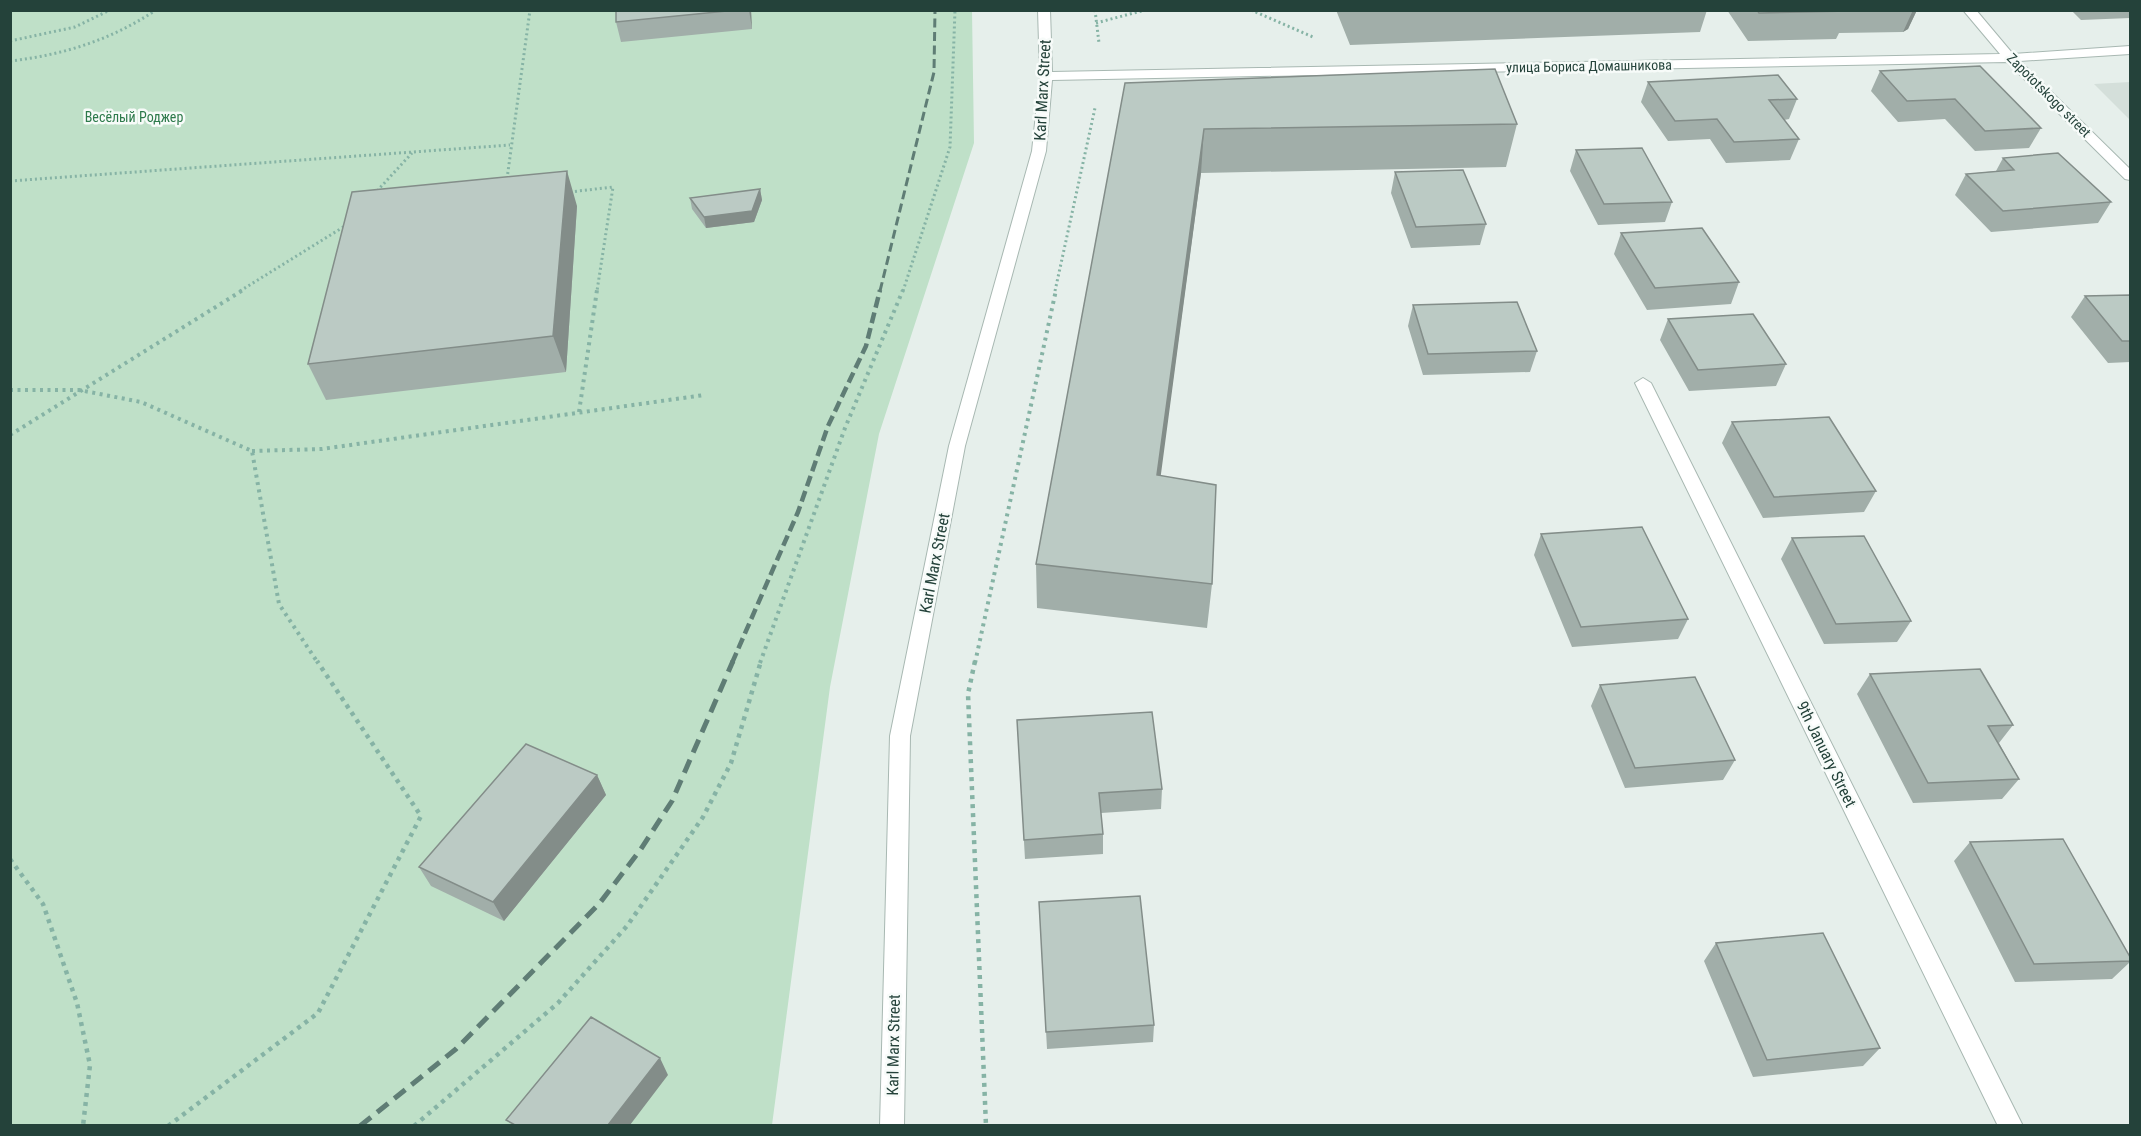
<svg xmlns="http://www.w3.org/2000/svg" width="2141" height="1136" font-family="'Roboto Condensed',sans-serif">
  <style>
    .built { fill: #d4dfda }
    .green { fill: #bfe0c8 }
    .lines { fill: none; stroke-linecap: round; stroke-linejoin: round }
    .minor-casing { stroke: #a8b8b2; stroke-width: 2 }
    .path-far2 { stroke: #86b3a5; stroke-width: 3; stroke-dasharray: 2 3; stroke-linecap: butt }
    .path-far1 { stroke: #86b3a5; stroke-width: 4; stroke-dasharray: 3 4.5; stroke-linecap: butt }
    .path { stroke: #86b3a5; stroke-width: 4.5; stroke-dasharray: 4 5; stroke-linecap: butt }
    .minor { fill: #fff; fill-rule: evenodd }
    .rail-far2 { stroke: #5f7d75; stroke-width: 3; stroke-dasharray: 9 4.5; stroke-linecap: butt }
    .rail-far1 { stroke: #5f7d75; stroke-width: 4.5; stroke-dasharray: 11 5; stroke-linecap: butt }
    .rail { stroke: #5f7d75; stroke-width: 5; stroke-dasharray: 14 8; stroke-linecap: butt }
    .wall { fill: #a1aea9 }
    .shaded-wall { fill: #838d89 }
    .building { fill: #bbcac4; stroke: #838d89; stroke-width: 1.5 }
    .labels { text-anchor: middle; stroke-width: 5; stroke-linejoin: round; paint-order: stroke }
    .far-street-label { font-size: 14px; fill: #24423a; stroke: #f7fbf9 }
    .far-park-label { font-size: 14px; fill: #2d7a4b; stroke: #f7fbf9 }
    .street-label { font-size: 16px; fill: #24423a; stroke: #f7fbf9 }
  </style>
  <rect width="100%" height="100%" fill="#e6efeb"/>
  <path class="built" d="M2130,82V120L2094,84Z"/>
  <path class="green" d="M10,11H972L974,143L879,434L830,687L772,1125H11Z"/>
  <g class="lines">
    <g class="minor-casing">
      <path id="minor" d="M1038,10H1050L1052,72L2000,54L1963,10H1976L2013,54L2130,46V54L2020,61L2130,169V180L2125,179L2007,62L1052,80L1046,151L965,446L910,736L904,1126H880L890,736L949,446L1032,151L1040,76Z
        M1643,378L1651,383L2023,1126H1998L1635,383Z"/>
    </g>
    <path class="path-far2" d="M1095,10L1099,43
      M1251,10L1313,37
      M1096,23L1145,10
      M10,41L75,27L110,10
      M10,61C63,55 111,40 156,10
      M507,179L530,10
      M10,181L510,145
      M377,191L412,153
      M570,192L613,187L597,291
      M240,291L345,226
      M903,291L950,147L955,10
      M1055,291L1095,108"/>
    <path class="path-far1" d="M10,390H79L141,402L252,451L279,604L318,663
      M579,412L597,290
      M10,435L243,290
      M252,451L322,449L704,395
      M760,663L845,428L903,290
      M975,663L1056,290"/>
    <path class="path" d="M975,661L968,694L986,1126
      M10,859L43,904L77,1003L90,1065L83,1126
      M168,1126L318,1013L421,816L317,661
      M414,1126L558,1003L627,926L703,817L731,763L761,661"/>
    <use href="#minor" class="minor"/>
    <path class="rail-far2" d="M880,291L934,72L935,10"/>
    <path class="rail-far1" d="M732,663L798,512L828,426L866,346L880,290"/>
    <path class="rail" d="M360,1126L456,1049L599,904L641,849L672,801L733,661"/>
  </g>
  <path class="wall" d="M616,10H751L752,29L621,42L616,22Z
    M1336,10H1707L1700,32L1350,45Z
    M1727,10H1917L1908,29L1903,32L1839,33L1836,39L1748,41Z
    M2071,10H2130V18L2081,20Z
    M1880,71L2041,128L2029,148L1975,151L1945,119L1898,122L1871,91Z
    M1648,82L1797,99L1789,119L1784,120L1799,139L1790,160L1726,163L1710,139L1668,141L1641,102Z
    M1125,83L1517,124L1506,167L1201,173L1160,475L1212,584L1207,628L1037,608L1036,564Z
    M1576,150L1672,202L1665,222L1598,225L1570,171Z
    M2003,158L2111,202L2098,223L1991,232L1955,195L1966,174L1996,171Z
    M1395,172L1486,224L1480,245L1411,248L1391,193Z
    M760,189L762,200L754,222L706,228L692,209L690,198Z
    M577,206L566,372L326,400L308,364Z
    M1621,233L1739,282L1731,304L1647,310L1614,254Z
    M2130,295V362L2108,363L2071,317L2085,296Z
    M1413,305L1537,351L1530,372L1423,375L1408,326Z
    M1668,319L1786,364L1776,386L1689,391L1660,340Z
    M1732,422L1876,491L1864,512L1763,518L1722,443Z
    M1541,534L1688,619L1678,639L1572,647L1534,555Z
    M1792,538L1911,621L1897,642L1824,644L1781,559Z
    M1870,674L2013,725L1999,743L2019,779L2002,799L1913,803L1857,694Z
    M1600,685L1735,760L1723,780L1625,788L1591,706Z
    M1017,720L1162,789L1161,809L1101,813L1103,834V854L1025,859Z
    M597,775L606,795L504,921L431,886L419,867Z
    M1970,842L2130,961V962L2112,979L2015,982L1954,861Z
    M1039,902L1154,1025L1153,1042L1047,1049Z
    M1716,943L1880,1048L1863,1066L1753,1077L1704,961Z"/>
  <path class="shaded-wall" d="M749,10H751L752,29Z
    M1913,10H1917L1908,29L1903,32Z
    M1204,129L1201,173L1155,519L1157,475Z
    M567,171L577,206L566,372L553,336Z
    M760,189L762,200L754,222L706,228L704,217Z
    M597,775L606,795L504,921L493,902Z
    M660,1058L668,1075L630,1125H608Z"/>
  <path class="building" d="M616,10H737L616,22Z
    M1355,10H1381L1355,11Z
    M1757,10H1847L1848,11L1759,13Z
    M1980,66L2041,128L1985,131L1955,99L1907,101L1880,71Z
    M1495,69L1517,124L1204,129L1157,475L1216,485L1212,584L1036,564L1125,83Z
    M1778,75L1797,99L1769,100L1799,139L1734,142L1717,119L1675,121L1648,82Z
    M1642,148L1672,202L1604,204L1576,150Z
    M2058,153L2111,202L2003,211L1966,174L2014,170L2003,158Z
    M1463,170L1486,224L1416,227L1395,172Z
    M567,171L553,336L308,364L352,192Z
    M760,189L752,211L704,217L690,198Z
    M1702,228L1739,282L1655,288L1621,233Z
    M2130,295V341H2122L2085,296Z
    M1517,302L1537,351L1428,354L1413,305Z
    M1753,314L1786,364L1698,370L1668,319Z
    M1829,417L1876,491L1774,497L1732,422Z
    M1642,527L1688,619L1581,627L1541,534Z
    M1864,536L1911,621L1836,624L1792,538Z
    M1980,669L2013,725L1988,726L2019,779L1928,783L1870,674Z
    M1695,677L1735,760L1635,768L1600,685Z
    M1152,712L1162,789L1099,793L1103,834L1024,840L1017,720Z
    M526,744L597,775L493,902L419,867Z
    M2063,839L2130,957V961L2034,964L1970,842Z
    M1140,896L1154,1025L1046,1032L1039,902Z
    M1823,933L1880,1048L1767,1060L1716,943Z
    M591,1017L660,1058L608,1125H515L506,1120Z"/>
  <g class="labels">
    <g class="far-street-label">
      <text transform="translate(1589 66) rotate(-1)" y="5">улица Бориса Домашникова</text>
      <text transform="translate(2049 95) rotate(45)" y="5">Zapototskogo street</text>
    </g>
    <g class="far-park-label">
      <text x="134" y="122">Весёлый Роджер</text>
    </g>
    <g class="street-label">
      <text transform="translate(1042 90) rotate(-87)" y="6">Karl Marx Street</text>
      <text transform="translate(934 563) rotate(-79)" y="6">Karl Marx Street</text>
      <text transform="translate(1827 754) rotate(64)" y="6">9th January Street</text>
      <text transform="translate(893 1045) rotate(-89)" y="6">Karl Marx Street</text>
    </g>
  </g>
  <rect width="2141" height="1136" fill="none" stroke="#24423a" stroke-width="24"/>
</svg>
